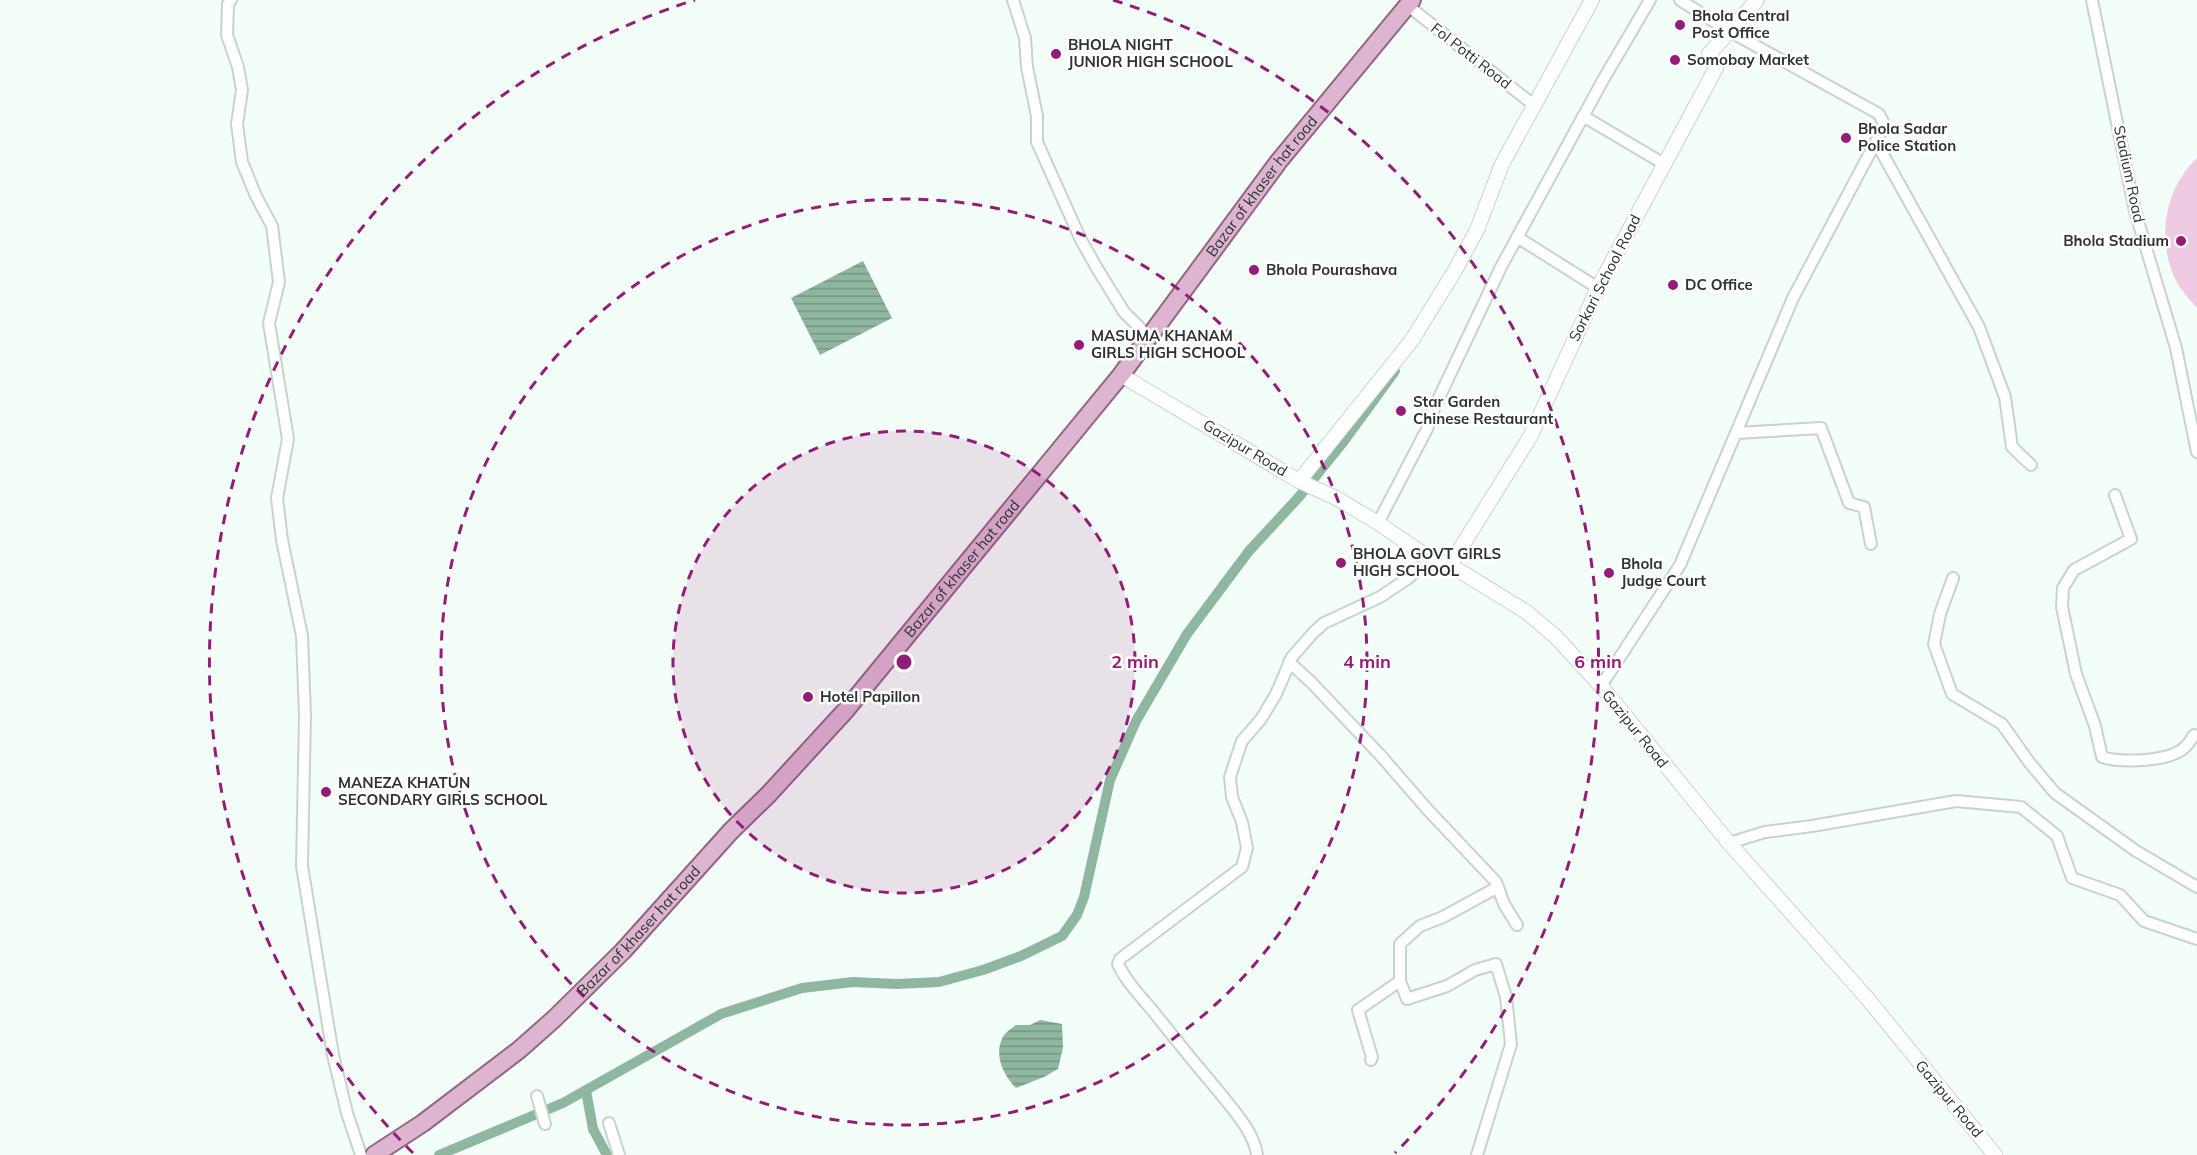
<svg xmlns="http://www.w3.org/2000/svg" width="2197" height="1155" font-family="Mulish,sans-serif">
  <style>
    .park { fill: #eecbe2 }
    .water { fill: url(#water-rules) }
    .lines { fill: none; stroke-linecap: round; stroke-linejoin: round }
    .canal { stroke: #8fb69f; stroke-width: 10 }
    .minor-casing { stroke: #c4d5cb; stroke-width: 14 }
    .tertiary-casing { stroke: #c4d5cb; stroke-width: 16 }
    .primary-casing { stroke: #916784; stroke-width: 20 }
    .minor { stroke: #fff; stroke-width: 10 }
    .tertiary { stroke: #fff; stroke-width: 14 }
    .primary { stroke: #ddb5d0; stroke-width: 16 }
    .ring { fill: none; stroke: #941c79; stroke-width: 3; stroke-dasharray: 10 8 }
    .poi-dot { fill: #941c79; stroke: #fff; stroke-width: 2 }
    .labels { text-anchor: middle; stroke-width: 5; stroke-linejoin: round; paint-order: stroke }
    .poi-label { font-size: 15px; font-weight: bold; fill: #2e3430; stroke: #fff; text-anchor: start }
    .street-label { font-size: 15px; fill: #2e3430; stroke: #fff }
    .centre { fill: #941c79; stroke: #fff; stroke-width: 3 }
    .ring-label { font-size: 18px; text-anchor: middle; font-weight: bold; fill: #941c79; stroke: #fff; stroke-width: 5; stroke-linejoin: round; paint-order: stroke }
  </style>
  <defs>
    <pattern id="water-rules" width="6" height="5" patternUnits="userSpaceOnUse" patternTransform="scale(1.5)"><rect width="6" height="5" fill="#8fb69f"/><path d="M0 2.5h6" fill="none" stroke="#759582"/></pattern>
  </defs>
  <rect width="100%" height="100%" fill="#f4fef8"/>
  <path class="park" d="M2197,158V308C2191,301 2184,294 2179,286C2155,245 2163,190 2197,158Z"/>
  <path class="water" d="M863,261L892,318L820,355L791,298Z
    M1040,1020L1062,1024L1063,1047L1058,1069L1044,1077L1016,1088C1004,1076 994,1056 1002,1039C1004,1033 1011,1029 1016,1025H1030Z"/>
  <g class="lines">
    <path class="canal" d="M586,1091L593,1129L607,1155
      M439,1155L563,1103L721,1014L802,988L853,982L897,984L939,982L983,970L1021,956L1062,936L1077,915L1084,897L1110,780L1136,721L1187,634L1249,551L1298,498L1344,441L1395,371"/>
    <g class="minor-casing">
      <path id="minor" d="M231,0L228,4L227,35L238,67L242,90L237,124L242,162L256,196L272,226L279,282L269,323L288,439L277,498L282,540L302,636L305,716L302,866L333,1055L347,1113L361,1155
        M1013,0L1025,38L1027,67L1037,116V142L1081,240L1098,270L1124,312L1148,336
        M2092,0L2135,211L2176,348L2197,452
        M1407,5L1535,106
        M1583,116L1664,164
        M1876,142L1979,327L2005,397L2012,447L2031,465
        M1517,237L1598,288
        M1737,433L1821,428L1849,503L1864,507L1871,544
        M2115,495L2131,539L2074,570L2063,588L2062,607L2076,674L2095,726L2102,757C2122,763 2170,762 2185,747C2189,744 2191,739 2194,735
        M1378,523L1427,429L1435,406L1501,267L1603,80L1650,0
        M1953,578L1940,614L1934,644L1952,694L2002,724L2029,762L2055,793L2136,851L2197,887
        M1289,662L1311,682L1382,757L1427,809L1496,882L1504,904L1517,925
        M1601,686L1680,565L1793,298L1883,128V122L1879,114L1729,31L1680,0
        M1729,843L1765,832L1812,826L1956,801L2021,807L2057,836L2072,878L2120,895L2144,921L2197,939
        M1400,981L1407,999L1447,986L1475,970L1496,964L1506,997L1511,1044L1477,1155
        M1371,1060L1372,1057L1358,1010L1400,981V944L1420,926L1443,917L1498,887
        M537,1096L545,1124
        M609,1123L619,1155
        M1257,1155C1254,1132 1234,1111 1220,1093C1197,1066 1175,1039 1153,1011C1140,996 1126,981 1118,964L1120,959L1242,867L1247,848L1242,822L1232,797L1230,777L1242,741L1261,719L1276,694L1292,657L1313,633L1324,623L1380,597L1407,579L1431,559"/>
    </g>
    <g class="tertiary-casing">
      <path id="tertiary" d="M1121,375L1299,481L1336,498L1378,523L1431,559L1450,565L1525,611L1555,636L1601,686L1729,843L1867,998L1995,1155
        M1299,481L1412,340L1454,272L1477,230L1502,164L1592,0
        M1450,565L1530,437L1598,288L1716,68V64L1709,54L1757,0"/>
    </g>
    <g class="primary-casing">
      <g id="primary">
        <path id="s1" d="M374,1155L423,1123L519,1050L554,1019L623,951L731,831L768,795L846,710L1121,375L1279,161L1412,0"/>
      </g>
    </g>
    <use href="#minor" class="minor"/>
    <use href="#tertiary" class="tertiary"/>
    <use href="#primary" class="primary"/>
  </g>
  <circle cx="904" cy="662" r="231" fill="#941c79" fill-opacity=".12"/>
  <g class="ring">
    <circle cx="904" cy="662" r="231"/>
    <circle cx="904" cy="662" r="463"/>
    <path d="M413 1153A694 694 0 0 1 695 0M1113 0A694 694 0 0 1 1395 1153"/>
  </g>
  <g class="poi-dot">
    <circle cx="1680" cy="25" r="6"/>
    <circle cx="1056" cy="54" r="6"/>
    <circle cx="1675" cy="60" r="6"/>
    <circle cx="1846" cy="138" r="6"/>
    <circle cx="2181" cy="241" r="6"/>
    <circle cx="1254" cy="270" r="6"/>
    <circle cx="1673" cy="285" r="6"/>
    <circle cx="1079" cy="345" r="6"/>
    <circle cx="1401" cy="411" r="6"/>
    <circle cx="1341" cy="563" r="6"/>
    <circle cx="1609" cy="573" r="6"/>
    <circle cx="808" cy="697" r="6"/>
    <circle cx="326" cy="792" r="6"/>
  </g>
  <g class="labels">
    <g class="poi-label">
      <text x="1692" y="21">Bhola Central<tspan x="1692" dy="17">Post Office</tspan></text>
      <text x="1068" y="50">BHOLA NIGHT<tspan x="1068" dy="17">JUNIOR HIGH SCHOOL</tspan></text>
      <text x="1687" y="65">Somobay Market</text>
      <text x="1858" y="134">Bhola Sadar<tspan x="1858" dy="17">Police Station</tspan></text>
      <text x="2169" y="246" text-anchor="end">Bhola Stadium</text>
      <text x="1266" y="275">Bhola Pourashava</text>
      <text x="1685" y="290">DC Office</text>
      <text x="1091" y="341">MASUMA KHANAM<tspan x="1091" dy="17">GIRLS HIGH SCHOOL</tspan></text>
      <text x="1413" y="407">Star Garden<tspan x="1413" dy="17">Chinese Restaurant</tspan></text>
      <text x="1353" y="559">BHOLA GOVT GIRLS<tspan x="1353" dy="17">HIGH SCHOOL</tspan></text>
      <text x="1621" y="569">Bhola<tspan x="1621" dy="17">Judge Court</tspan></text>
      <text x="820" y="702">Hotel Papillon</text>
      <text x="338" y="788">MANEZA KHATUN<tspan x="338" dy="17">SECONDARY GIRLS SCHOOL</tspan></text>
    </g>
    <g class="street-label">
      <text transform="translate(1471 56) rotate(38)" y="5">Fol Potti Road</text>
      <text transform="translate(2129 174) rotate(78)" y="5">Stadium Road</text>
      <text dy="5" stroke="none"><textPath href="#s1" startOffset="1320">Bazar of khaser hat road</textPath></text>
      <text transform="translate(1605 278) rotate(-63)" y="5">Sorkari School Road</text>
      <text transform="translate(1245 448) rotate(31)" y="5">Gazipur Road</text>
      <text dy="5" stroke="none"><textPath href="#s1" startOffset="834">Bazar of khaser hat road</textPath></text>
      <text transform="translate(1635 729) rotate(51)" y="5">Gazipur Road</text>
      <text dy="5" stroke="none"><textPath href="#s1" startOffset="348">Bazar of khaser hat road</textPath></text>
      <text transform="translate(1949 1099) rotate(50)" y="5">Gazipur Road</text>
    </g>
  </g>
  <circle cx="904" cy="662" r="9" class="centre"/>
  <g class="ring-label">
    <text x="1135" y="668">2 min</text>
    <text x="1367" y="668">4 min</text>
    <text x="1598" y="668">6 min</text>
  </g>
</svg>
